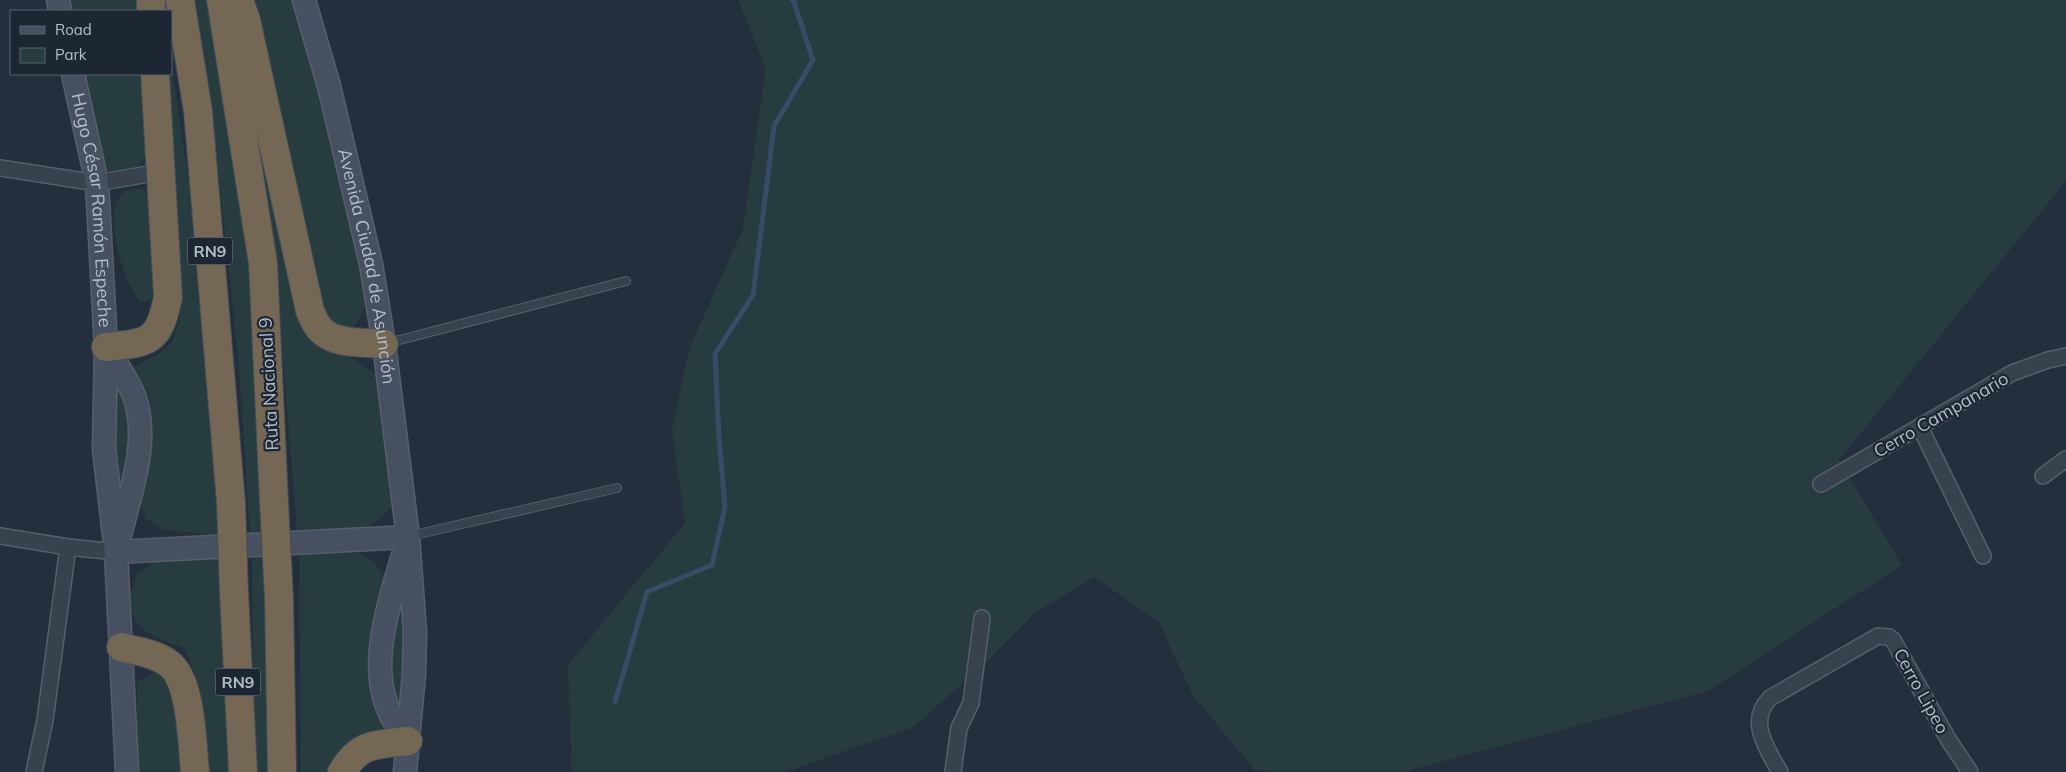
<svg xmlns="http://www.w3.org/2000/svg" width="2066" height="772" font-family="Mulish,sans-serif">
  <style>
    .green { fill: #263c3f }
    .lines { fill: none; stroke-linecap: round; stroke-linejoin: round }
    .stream { stroke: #394c67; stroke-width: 5 }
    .lane-casing { stroke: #565f6c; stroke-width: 10 }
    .street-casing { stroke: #565f6c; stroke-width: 18 }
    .secondary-casing { stroke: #565f6c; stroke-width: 25 }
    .highway-casing { stroke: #434c59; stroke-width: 30 }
    .lane { stroke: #38414e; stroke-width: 8 }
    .street { stroke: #38414e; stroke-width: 15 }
    .secondary { stroke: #465061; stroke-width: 22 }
    .highway { stroke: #746855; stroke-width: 28 }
    .highway-bridge-casing { stroke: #434c59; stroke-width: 30; stroke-linecap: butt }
    .highway-bridge { stroke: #746855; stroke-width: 28 }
    .labels { text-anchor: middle; stroke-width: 4.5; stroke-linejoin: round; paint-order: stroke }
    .shield { fill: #1d2633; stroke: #878f9c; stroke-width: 1 }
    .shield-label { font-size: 16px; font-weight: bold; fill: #b4bcc9 }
    .street-label { font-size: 18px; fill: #b4bcc9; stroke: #1d2633 }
  </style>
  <rect width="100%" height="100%" fill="#242f3e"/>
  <path class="green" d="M69,0H141L142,11H71Z
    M190,0H207L244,221L263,424L277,772H254L252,564L239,365L220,185Z
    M253,0H291L321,99L366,282L365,307L353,330C327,328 322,310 311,289Z
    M738,0H2066V181L1839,460L1902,565L1708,691L1402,772H1274L1254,769L1193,696L1159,622L1094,577L1035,613L987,661L914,727L785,772H572L568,665L685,523L672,430L689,349L743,229L766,69Z
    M240,23L319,339L363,365L376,375L386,395L394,486L392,505L383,517L364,528L297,531L276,273Z
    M171,64L203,276L222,535L164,530L146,519L141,502L147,461L129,372L143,361L158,355L172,343L180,317L174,215L163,74H171Z
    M84,74H145L148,149L138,169L114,175L106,170L100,157Z
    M135,189H142L149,196L157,288L152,299L141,303C124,282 110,235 115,208C115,202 121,196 125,191Z
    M120,382L132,409L123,514C116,472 100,422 120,382Z
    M358,552L374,562L384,576L392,724L345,749L333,772H301L299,555Z
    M222,558L232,772H209L196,677L184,648C160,638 129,631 131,599C131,591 134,583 136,576L157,560Z
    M404,583L410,605L400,715L393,692L388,637Z
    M154,673L170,676L191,772H137V681Z"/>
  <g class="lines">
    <path class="stream" d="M615,702L647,592L712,565L725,507L719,438L715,354L753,295L774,126L813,60L794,2L792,0"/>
    <g class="lane-casing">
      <path id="lane" d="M388,343L626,281
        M410,536L617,488"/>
    </g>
    <g class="street-casing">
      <path id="street" d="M0,168L97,183L160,172
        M1920,427L1983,556
        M2043,476L2066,459
        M1821,484L2012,373L2048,360L2066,356
        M0,536L68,547L116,552
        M34,772L45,720L68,547
        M953,772L959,728L971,703L982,618
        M1780,772C1767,749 1747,721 1770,698L1878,636L1889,637L1893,640L1948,739L1970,772"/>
    </g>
    <g class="secondary-casing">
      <g id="secondary">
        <path d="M58,0L60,11"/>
        <path id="s1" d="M304,0L329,86L371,264L384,344L408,537L415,632L414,674L405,772"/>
        <path id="s2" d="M73,74L97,183L106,347L104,449L116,552L127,772"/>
        <path d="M106,347C114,361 124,374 131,389C153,433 130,494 119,539"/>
        <path d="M116,552L408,537"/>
        <path d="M404,552C390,600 366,667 391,715C395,724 402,732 408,741"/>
      </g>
    </g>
    <g class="highway-casing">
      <path id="highway" d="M151,0V11
        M180,0L198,111L231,503
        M221,0L263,263L274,502
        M239,0L246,20L310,311C313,317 315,324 320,329C334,345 365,342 384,344
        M106,347C150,343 159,342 168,297L155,74
        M234,593L243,772
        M279,599L282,772
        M121,647C136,651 155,653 168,663C192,679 192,745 195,772
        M342,772C360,742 376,745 408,741"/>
    </g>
    <use href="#lane" class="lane"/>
    <use href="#street" class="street"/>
    <use href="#secondary" class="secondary"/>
    <use href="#highway" class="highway"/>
    <g class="highway-bridge-casing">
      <path id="highway-bridge" d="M274,502L279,599
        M231,503L234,593"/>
    </g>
    <use href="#highway-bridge" class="highway-bridge"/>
  </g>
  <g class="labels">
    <g class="shield">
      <rect x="187.5" y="237.5" width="45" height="27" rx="4"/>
      <rect x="215.5" y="668.5" width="45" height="27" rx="4"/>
    </g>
    <g class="shield-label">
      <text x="210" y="257">RN9</text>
      <text x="238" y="688">RN9</text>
    </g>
    <g class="street-label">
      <text dy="6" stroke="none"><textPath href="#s2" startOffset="138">Hugo César Ramón Espeche</textPath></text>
      <text dy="6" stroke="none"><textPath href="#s1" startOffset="274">Avenida Ciudad de Asunción</textPath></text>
      <text transform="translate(269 384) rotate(-93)" y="6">Ruta Nacional 9</text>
      <text transform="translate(1941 415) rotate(-30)" y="6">Cerro Campanario</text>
      <text transform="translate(1921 691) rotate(61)" y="6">Cerro Lipeo</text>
    </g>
  </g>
  <rect x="10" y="10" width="162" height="65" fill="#1d2633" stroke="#59626f"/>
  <rect x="20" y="26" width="25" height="8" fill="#465061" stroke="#59626f"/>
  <text x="55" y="35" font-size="15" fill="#b4bcc9">Road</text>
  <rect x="20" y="48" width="25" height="15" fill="#263c3f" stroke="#59626f"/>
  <text x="55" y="60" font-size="15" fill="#b4bcc9">Park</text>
</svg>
